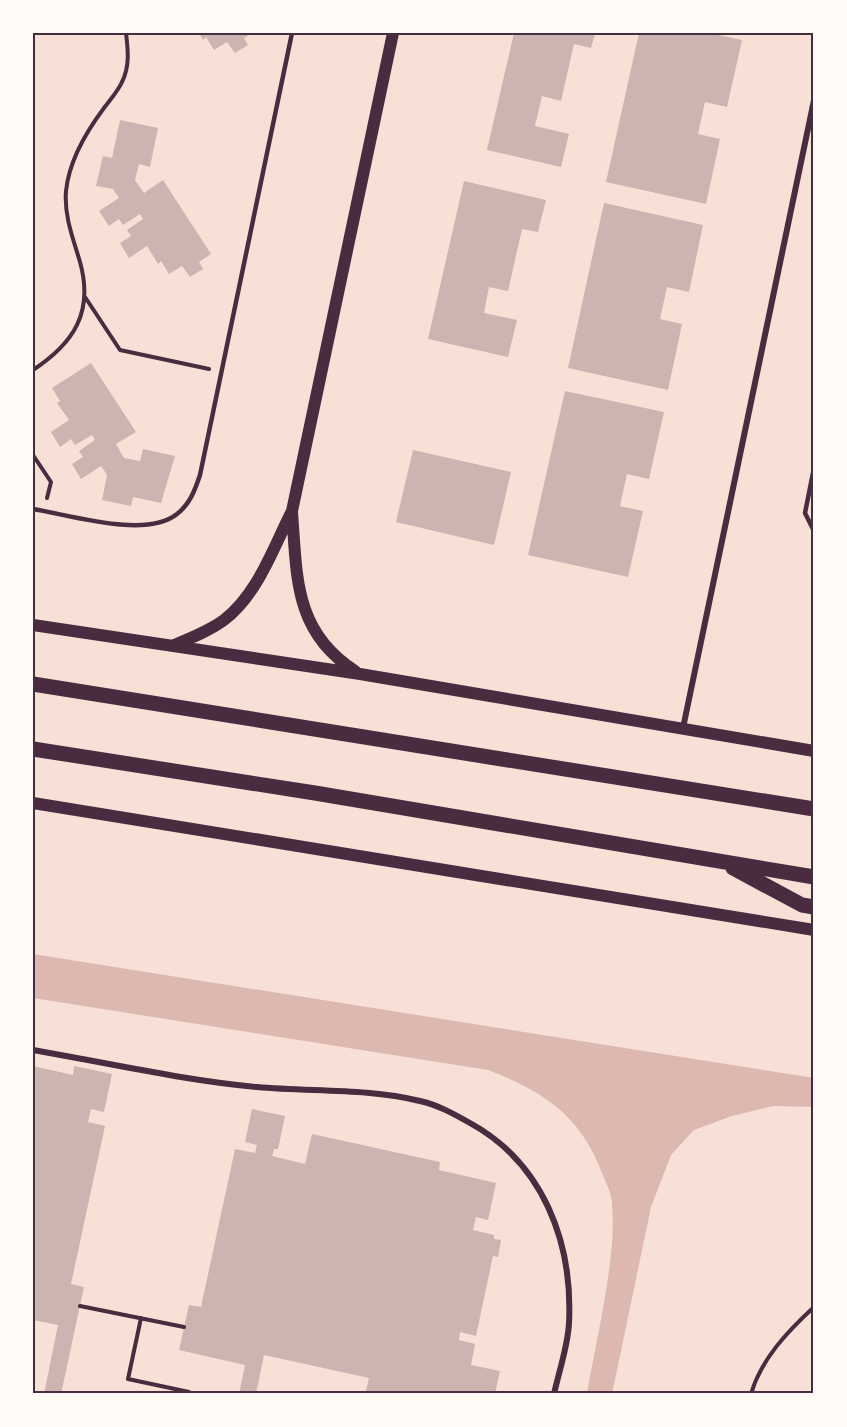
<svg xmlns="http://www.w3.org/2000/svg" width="847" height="1427" font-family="'Titillium Web',sans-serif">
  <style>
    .water { fill: #dcb8b0 }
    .building { fill: #ccb4b1 }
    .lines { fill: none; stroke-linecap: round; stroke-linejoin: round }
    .path { stroke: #4a2c40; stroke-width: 4 }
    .service { stroke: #4a2c40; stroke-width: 4.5 }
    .minor { stroke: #4a2c40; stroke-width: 6 }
    .secondary { stroke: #4a2c40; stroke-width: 12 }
    .primary { stroke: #4a2c40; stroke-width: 15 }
    .neatline { fill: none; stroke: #4a2c40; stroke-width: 2 }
  </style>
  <rect width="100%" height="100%" fill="#f7e1d7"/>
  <path class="water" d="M33,954L814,1078V1107L773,1106L732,1116L694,1130L671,1155L651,1207L612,1394H587C596,1338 617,1259 612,1204C612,1194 606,1183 602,1173C581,1116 543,1091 488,1070L33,998Z"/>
  <path class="building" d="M199,33H252L244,38L248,45L235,53L227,42L214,50L206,37L203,40Z
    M514,33H595L591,48L574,44L561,101L542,96L535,126L569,134L561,167L487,150Z
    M639,33H709L742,40L727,107L705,102L698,134L720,139L706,204L606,182Z
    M120,120L158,128L150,167L139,164L135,180L144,193L163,180L211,254L199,262L203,269L190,277L182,266L169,274L161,261L158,264L147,246L129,258L120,243L131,236L127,230L143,219L140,214L123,225L119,219L109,226L99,211L119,198L113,189L96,186L103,156L112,158Z
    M464,181L546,200L538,232L522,229L508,291L489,287L484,313L517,320L508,357L428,339Z
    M604,203L703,225L689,292L667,287L660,319L682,324L668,390L568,368Z
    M91,363L136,432L116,444L124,458L140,461L143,449L175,456L161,503L133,497L131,506L102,500L107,475L101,466L81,479L72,464L83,457L79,451L95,440L92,435L75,445L71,439L60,447L51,432L69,420L57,403L60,401L52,388Z
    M565,391L664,412L649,479L627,474L620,506L643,511L628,577L528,555Z
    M413,450L511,472L494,545L396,522Z
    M33,1066L73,1075L74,1066L112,1074L104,1112L91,1109L88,1122L105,1126L71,1284L84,1287L61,1394H44L58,1325L33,1320Z
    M252,1109L285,1116L278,1149H274L272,1156L305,1164L312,1134L440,1162L439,1170L496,1183L488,1220L476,1217L473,1230L494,1235V1239L501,1240L498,1257L493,1256L476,1336L460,1332L459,1340L475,1344L471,1365L500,1371L495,1394H365L369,1378L264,1355L256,1394H239L245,1365L179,1350L189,1305L201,1307L235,1149L255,1153L257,1145L245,1142Z"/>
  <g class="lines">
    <path class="path" d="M85,297L120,350L209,369
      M33,370C74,343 94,312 80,262C73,238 64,216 66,191C69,161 86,132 104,108C110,100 118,91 122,82C130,66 128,50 126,33
      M33,455L51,482L47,498
      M80,1306L184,1327
      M141,1318L128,1379L189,1392L188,1394
      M751,1394C761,1359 788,1331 814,1307"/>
    <path class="service" d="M814,468L805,513L814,531
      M33,509C70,515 146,539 177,514C190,504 195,490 200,475L292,33"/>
    <path class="minor" d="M683,728L814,100
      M33,1050C108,1063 182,1080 257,1087C312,1092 366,1088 420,1101C438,1105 454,1114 470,1123C543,1163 573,1242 569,1323C568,1346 559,1371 554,1394"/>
    <path class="secondary" d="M292,512C297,577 294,632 355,671
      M33,625L360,674L814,751
      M174,645C191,638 209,631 224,620C258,594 273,548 292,511L393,33
      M33,803L814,930"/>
    <path class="primary" d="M33,684L814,809
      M33,749L315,793L814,877
      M733,868L802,905L814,907"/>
  </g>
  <rect width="847" height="1427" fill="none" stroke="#fffaf5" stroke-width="69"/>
  <rect x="34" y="34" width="778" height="1358" class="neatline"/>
</svg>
